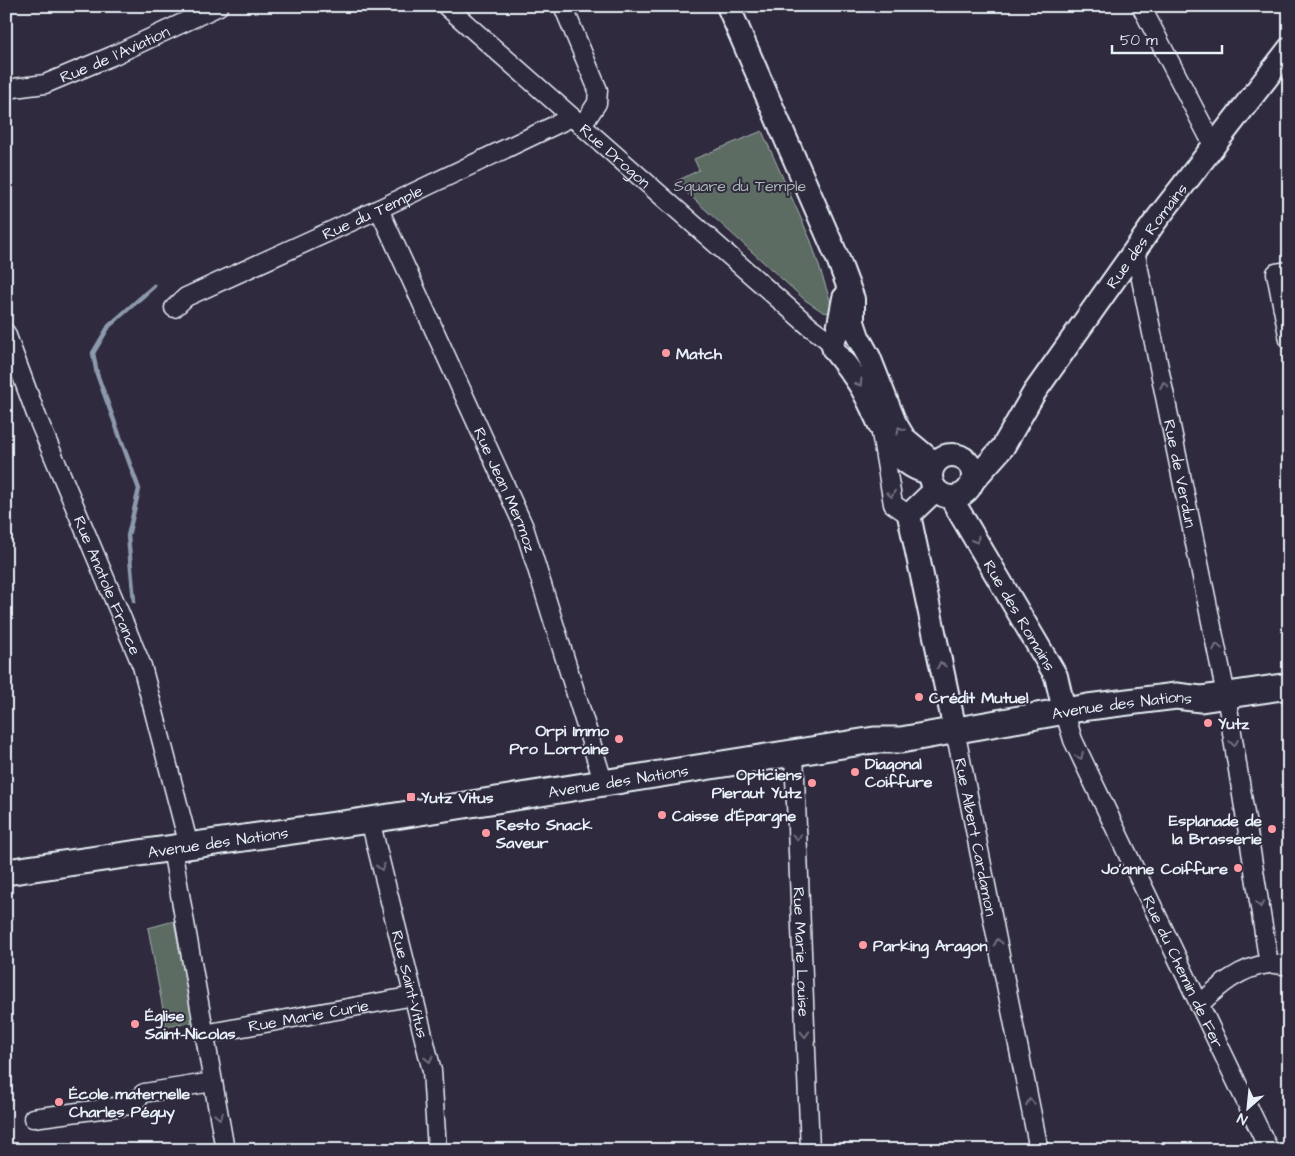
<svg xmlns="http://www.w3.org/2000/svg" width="1295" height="1156" font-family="'Architects Daughter',sans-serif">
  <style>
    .green { fill: #5d6c63; stroke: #a2aeae }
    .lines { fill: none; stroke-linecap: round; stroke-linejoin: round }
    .stream { stroke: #8d99ac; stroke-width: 4.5 }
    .minor-casing { stroke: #e8f1f8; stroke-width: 21 }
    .tertiary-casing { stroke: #e8f1f8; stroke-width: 26 }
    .secondary-casing { stroke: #e8f1f8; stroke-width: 29 }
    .minor { stroke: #2f2a3d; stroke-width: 18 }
    .tertiary { stroke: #2f2a3d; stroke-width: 22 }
    .secondary { stroke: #2f2a3d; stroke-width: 25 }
    .oneway { stroke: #70707e }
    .poi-dot { fill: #ff9aa2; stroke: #2f2a3d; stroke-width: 2 }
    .labels { text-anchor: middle; stroke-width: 4; stroke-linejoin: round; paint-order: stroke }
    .street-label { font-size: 16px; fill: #e8f1f8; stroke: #2f2a3d }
    .park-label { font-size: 16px; fill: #a9b5b5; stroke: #2f2a3d }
    .poi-label { font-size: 16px; font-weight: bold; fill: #e8f1f8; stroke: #2f2a3d; text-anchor: start }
  </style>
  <rect width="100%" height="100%" fill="#2f2a3d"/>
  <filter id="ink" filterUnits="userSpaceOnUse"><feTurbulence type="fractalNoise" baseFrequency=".02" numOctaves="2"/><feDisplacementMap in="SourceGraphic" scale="10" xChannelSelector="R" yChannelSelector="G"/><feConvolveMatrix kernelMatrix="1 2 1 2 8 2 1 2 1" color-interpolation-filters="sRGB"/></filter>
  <g filter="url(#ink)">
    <path class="green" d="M762,131L811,241L831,303L829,313L823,312L805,300L675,182L699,170L694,159Z
      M174,921L193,1022L166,1026L148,928Z"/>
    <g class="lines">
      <path class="stream" d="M134,601L128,536L139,489L97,374L93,353L109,326L154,286"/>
      <g class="minor-casing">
        <g id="minor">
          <path id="s1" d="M446,6L809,326L832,343"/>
          <path d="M563,6L598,90L597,103L582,126"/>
          <path d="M1141,6L1213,145"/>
          <path id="s2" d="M6,89L45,84L112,56L219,6"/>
          <path id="s3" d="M379,209L524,527L603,781"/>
          <path id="s4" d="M1135,250L1226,695L1269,964"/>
          <path d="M1289,271L1276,273L1289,340"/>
          <path id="s5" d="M174,308L186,297L379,209L572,117"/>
          <path id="s6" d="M6,333L37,417L142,666L189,846"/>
          <path d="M881,433L893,504L909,515"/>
          <path id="s7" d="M1064,710L1073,740L1269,1150"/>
          <path id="s8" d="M955,730L1039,1150"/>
          <path id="s9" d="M794,753L810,1150"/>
          <path id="s10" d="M370,820L432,1071L437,1150"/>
          <path d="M172,849L225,1150"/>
          <path d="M1199,1005C1219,986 1240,967 1269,964C1276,963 1282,966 1289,965"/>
          <path id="s11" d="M204,1034L414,996"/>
          <path d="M33,1118L131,1105L144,1093L213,1082"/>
        </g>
      </g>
      <g class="tertiary-casing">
        <g id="tertiary">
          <path d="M728,6L838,259L853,299V322L858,337L869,357L895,423L904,438L934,463"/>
          <path d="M844,298L838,330L832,343L834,350C845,364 857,378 865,394C882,425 890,465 930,473"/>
          <circle cx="952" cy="476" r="21"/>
          <path id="s12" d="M973,481L1003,447L1034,393L1157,219L1289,49"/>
          <path d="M935,490L909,515L955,730"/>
          <path id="s13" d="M951,498L1056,676L1064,710"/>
        </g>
      </g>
      <g class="secondary-casing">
        <g id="secondary">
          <path id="s14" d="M6,872L370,820L874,740H901L1088,707L1176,696L1201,699L1289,686"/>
        </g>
      </g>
      <use href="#minor" class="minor"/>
      <use href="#tertiary" class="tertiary"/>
      <use href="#secondary" class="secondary"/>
    </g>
    <defs><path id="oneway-chevron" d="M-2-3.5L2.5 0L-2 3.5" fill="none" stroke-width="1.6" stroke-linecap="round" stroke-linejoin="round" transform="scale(1.25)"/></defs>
    <g class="oneway">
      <use href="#oneway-chevron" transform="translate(859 383) rotate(58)"/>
      <use href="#oneway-chevron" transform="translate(1164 385) rotate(-101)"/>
      <use href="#oneway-chevron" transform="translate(900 430) rotate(-120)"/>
      <use href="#oneway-chevron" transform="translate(891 494) rotate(79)"/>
      <use href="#oneway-chevron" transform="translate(976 540) rotate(60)"/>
      <use href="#oneway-chevron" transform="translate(1217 647) rotate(-101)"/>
      <use href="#oneway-chevron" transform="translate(941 665) rotate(-102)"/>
      <use href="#oneway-chevron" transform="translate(1234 743) rotate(81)"/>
      <use href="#oneway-chevron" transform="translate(1080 756) rotate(64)"/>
      <use href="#oneway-chevron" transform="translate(797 837) rotate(88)"/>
      <use href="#oneway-chevron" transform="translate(381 867) rotate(76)"/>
      <use href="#oneway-chevron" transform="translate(1260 904) rotate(81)"/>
      <use href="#oneway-chevron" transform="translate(998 942) rotate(-101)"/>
      <use href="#oneway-chevron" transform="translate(805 1034) rotate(88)"/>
      <use href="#oneway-chevron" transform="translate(429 1059) rotate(76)"/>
      <use href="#oneway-chevron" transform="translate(1030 1102) rotate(-101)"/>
      <use href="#oneway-chevron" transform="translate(219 1116) rotate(80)"/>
    </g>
  </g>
  <g class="poi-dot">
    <circle cx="666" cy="353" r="5"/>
    <circle cx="919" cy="697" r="5"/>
    <circle cx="1208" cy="723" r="5"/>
    <circle cx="619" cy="739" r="5"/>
    <circle cx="855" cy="772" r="5"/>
    <circle cx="812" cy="783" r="5"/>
    <rect x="406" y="792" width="10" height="10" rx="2.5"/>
    <circle cx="662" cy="815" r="5"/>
    <circle cx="1272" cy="829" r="5"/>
    <circle cx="486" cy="833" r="5"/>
    <circle cx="1238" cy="868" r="5"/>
    <circle cx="863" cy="945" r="5"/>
    <circle cx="135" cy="1024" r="5"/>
    <circle cx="59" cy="1102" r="5"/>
  </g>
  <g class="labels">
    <g class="street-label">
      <text dy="6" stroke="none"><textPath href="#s2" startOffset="115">Rue de l'Aviation</textPath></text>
      <text dy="6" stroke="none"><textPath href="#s1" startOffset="226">Rue Drogon</textPath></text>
      <text dy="6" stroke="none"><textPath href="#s5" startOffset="221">Rue du Temple</textPath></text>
      <text dy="6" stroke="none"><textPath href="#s12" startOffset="301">Rue des Romains</textPath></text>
      <text dy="6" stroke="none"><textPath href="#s4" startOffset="228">Rue de Verdun</textPath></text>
      <text dy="6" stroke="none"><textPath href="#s3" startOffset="308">Rue Jean Mermoz</textPath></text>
      <text dy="6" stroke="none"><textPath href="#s6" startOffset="272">Rue Anatole France</textPath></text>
      <text dy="6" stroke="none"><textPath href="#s13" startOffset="136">Rue des Romains</textPath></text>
      <text dy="6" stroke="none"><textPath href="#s14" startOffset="1129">Avenue des Nations</textPath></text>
      <text dy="6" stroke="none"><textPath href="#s14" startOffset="619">Avenue des Nations</textPath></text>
      <text dy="6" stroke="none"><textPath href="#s8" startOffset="109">Rue Albert Cardamon</textPath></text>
      <text dy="6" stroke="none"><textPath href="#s14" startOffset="214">Avenue des Nations</textPath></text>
      <text dy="6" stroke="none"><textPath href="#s9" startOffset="199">Rue Marie Louise</textPath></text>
      <text dy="6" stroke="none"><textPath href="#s7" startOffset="288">Rue du Chemin de Fer</textPath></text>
      <text dy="6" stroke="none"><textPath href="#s10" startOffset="169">Rue Saint-Vitus</textPath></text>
      <text dy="6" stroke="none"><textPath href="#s11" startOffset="106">Rue Marie Curie</textPath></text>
    </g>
    <g class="park-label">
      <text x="740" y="191">Square du Temple</text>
    </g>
    <g class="poi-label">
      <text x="676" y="359">Match</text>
      <text x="929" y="703">Crédit Mutuel</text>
      <text x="1218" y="729">Yutz</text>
      <text x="609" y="736" text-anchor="end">Orpi Immo<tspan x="609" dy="18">Pro Lorraine</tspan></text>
      <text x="865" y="769">Diagonal<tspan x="865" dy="18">Coiffure</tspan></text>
      <text x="802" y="780" text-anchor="end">Opticiens<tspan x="802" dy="18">Pieraut Yutz</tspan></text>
      <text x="421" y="803">Yutz Vitus</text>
      <text x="672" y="821">Caisse d'Épargne</text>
      <text x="1262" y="826" text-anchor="end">Esplanade de<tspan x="1262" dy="18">la Brasserie</tspan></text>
      <text x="496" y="830">Resto Snack<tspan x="496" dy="18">Saveur</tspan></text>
      <text x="1228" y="874" text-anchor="end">Jo’anne Coiffure</text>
      <text x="873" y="951">Parking Aragon</text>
      <text x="145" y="1021">Église<tspan x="145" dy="18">Saint-Nicolas</tspan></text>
      <text x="69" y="1099">École maternelle<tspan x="69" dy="18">Charles Péguy</tspan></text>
    </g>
  </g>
  <rect width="1295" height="1156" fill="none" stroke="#2f2a3d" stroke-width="25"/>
  <rect x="12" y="12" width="1270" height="1131" fill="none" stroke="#e8f1f8" stroke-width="2" filter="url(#ink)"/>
  <g transform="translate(1248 1108) rotate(207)" stroke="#2f2a3d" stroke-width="4" paint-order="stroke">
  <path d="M0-4L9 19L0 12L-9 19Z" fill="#e8f1f8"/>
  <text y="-8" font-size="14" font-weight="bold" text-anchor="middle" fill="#e8f1f8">N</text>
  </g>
  <path d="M1112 45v8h110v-8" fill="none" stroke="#e8f1f8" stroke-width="2.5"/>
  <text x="1120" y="45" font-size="15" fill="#e8f1f8" stroke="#2f2a3d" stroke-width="4" paint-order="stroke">50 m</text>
</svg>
